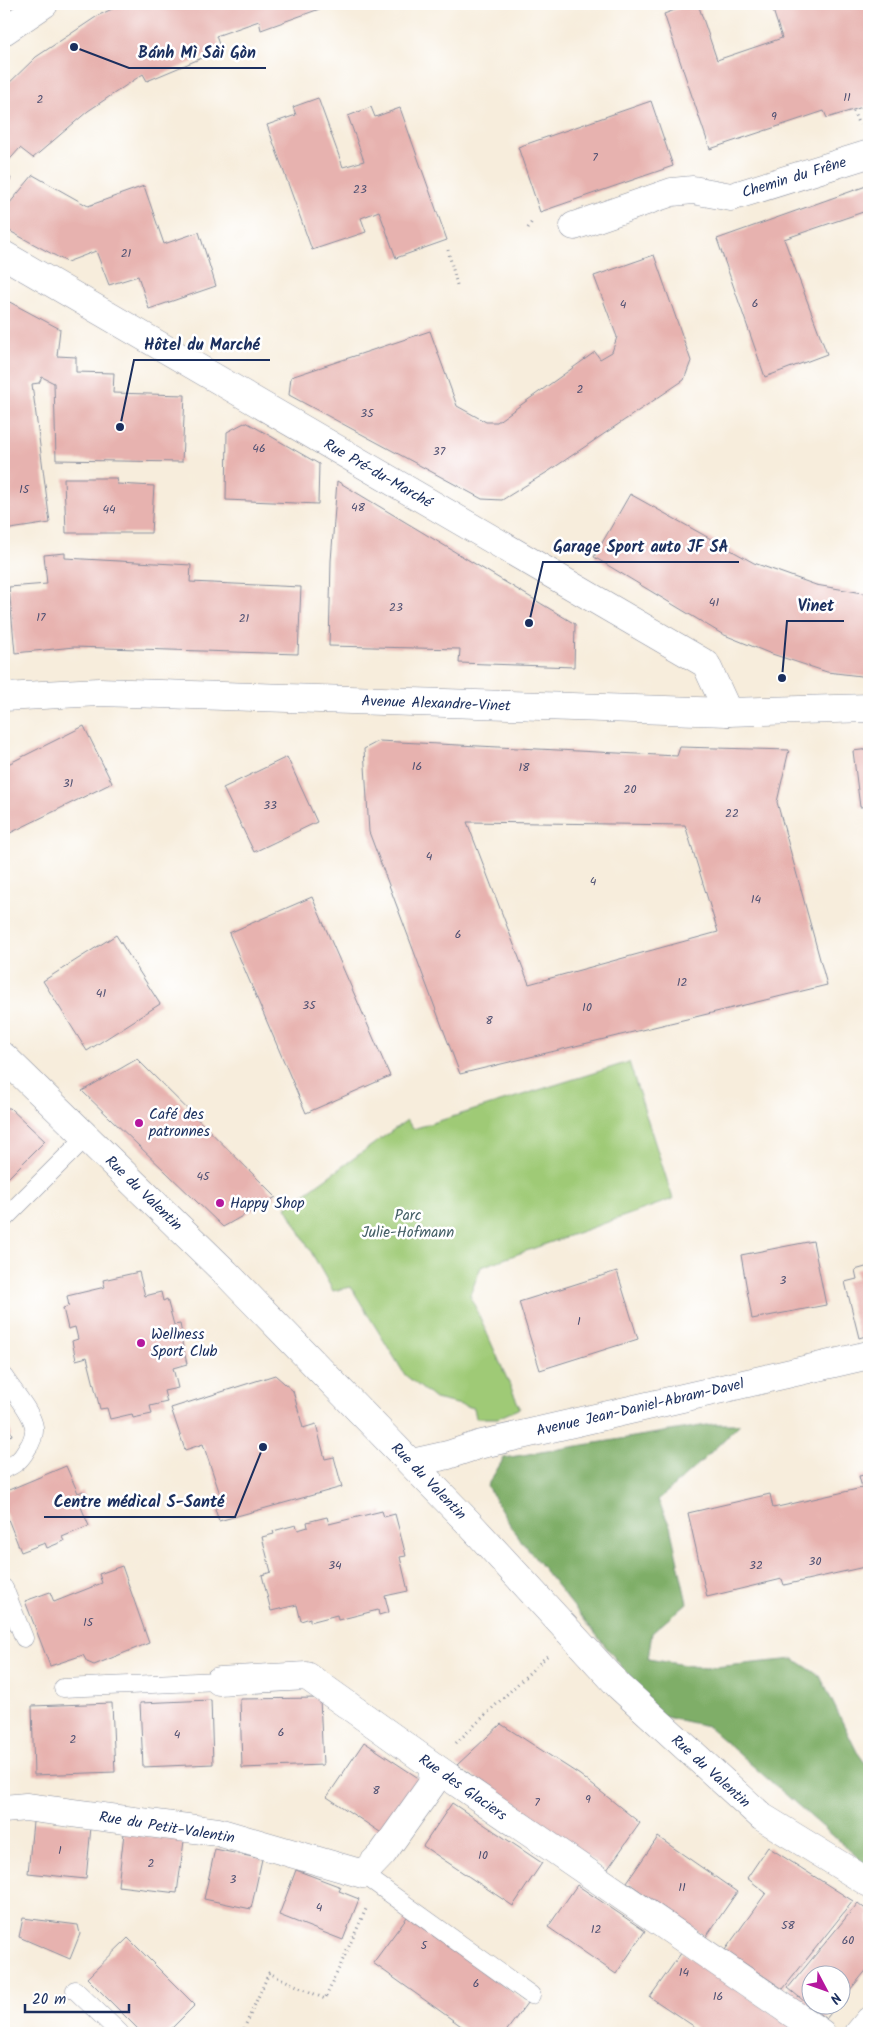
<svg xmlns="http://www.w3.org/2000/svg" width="873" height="2037" font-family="Kalam,sans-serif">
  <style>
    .green { fill: #9fca76; stroke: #5d7c6a }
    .forest { fill: #7fae67; stroke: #4d6e62 }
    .building { fill: #e7b2af; fill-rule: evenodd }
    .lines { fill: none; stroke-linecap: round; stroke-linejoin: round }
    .lane-casing { stroke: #898e9d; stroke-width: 19 }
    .street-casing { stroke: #898e9d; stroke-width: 29 }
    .secondary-casing { stroke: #898e9d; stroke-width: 29 }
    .path { stroke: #898e9d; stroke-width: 3; stroke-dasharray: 1 4; stroke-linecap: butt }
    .lane { stroke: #fff; stroke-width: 18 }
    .street { stroke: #fff; stroke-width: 28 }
    .secondary { stroke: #fff; stroke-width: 28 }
    .poi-dot { fill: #b5179e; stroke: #fff; stroke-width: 2 }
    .labels { text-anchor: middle; stroke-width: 5; stroke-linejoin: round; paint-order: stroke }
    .number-label { font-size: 12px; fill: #4e5072 }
    .street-label { font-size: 15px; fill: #1b2f5e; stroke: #fff }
    .poi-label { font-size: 15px; fill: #1b2f5e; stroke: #fff; text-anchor: start }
    .park-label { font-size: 15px; fill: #435e65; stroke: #fff }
    .leader { fill: none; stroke: #1b2f5e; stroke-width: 2 }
    .callout-dot { fill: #1b2f5e; stroke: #fff; stroke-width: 2 }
    .callout-label { font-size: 16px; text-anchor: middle; font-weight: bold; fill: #1b2f5e; stroke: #fff; stroke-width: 5; stroke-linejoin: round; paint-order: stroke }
  </style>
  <rect width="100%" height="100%" fill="#fff"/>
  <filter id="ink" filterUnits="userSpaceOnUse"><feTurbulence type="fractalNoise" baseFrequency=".02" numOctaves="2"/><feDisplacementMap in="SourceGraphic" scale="10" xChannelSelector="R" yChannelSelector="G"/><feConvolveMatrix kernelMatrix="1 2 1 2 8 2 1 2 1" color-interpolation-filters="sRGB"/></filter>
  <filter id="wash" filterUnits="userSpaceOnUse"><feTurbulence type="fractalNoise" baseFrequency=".0096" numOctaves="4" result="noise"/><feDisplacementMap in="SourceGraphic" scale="20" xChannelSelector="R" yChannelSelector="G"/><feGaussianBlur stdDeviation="1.12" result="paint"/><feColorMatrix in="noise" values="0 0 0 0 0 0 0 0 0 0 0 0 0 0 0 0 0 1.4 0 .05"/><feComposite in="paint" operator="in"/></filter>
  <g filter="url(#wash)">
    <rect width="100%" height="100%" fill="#f7eddc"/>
    <path class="green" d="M629,1062L673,1199L481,1267L470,1295L520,1408L498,1418H476L474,1408L435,1399L405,1375L351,1287L333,1291L286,1207L407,1120L413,1129Z"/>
    <path class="forest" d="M713,1424H740L703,1460L658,1500L670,1526L687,1603L652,1633L648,1659L705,1668L794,1659L820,1676L857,1752L869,1768V1864L863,1862L707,1726L661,1716L515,1533L487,1486L504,1458Z"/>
    <g id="blocks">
      <path class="building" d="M123,4H323L325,7L261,30L259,21L216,36L221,50L147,81L143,74L88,111L33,158L20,148L4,166V88L36,57L99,15Z
        M691,4H698L717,60L782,38L771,4H869V105L827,118L824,111L710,149L664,14Z
        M318,98L343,167L364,161L348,116L371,107L375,117L400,108L447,240L396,258L379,211L361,218L366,232L312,250L267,125L296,115L293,107Z
        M651,101L673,166L540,212L518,147Z
        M33,175L88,206L144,186L164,244L199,232L216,286L149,309L138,276L109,285L96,251L67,262L4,228V210Z
        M4,176L11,178L4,192Z
        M869,185V210L784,239L827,354L765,377L717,239Z
        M654,255L691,361L684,380L549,471L502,500L482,499L289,395L291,377L430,331L457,406L486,422H497L595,352L600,359L612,352L617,337L594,276Z
        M4,299L60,329L57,356L76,357V372L114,373L113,393L185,395L182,462L56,460L54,383L42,377L39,383L32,384L50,523L4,530Z
        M246,422L319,464L318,504L226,500L227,432Z
        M64,478H116L117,484L154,486L151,533H66Z
        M337,481L575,624L574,667L459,663L460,649L329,646L331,561Z
        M630,494L754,563L816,585L869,594V677L827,672L769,653L722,634L594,557Z
        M65,553V558L191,565L190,582L301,587L298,654L74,647L15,653L9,587L47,584L44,555Z
        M84,726L112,783L4,836V766Z
        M379,741L677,756L680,747L789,750L777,802L827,985L460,1074L369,832L364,749ZM467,822L685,825L718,932L529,984Z
        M869,749V806L860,807L853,751Z
        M287,757L317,822L254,852L223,788Z
        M312,897L390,1076L306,1113L229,933Z
        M116,935L160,1004L87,1051L43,981Z
        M137,1059L276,1197L223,1227L82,1091Z
        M4,1108H10L45,1141L4,1182Z
        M813,1241L826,1305L752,1319L741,1255Z
        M869,1266V1335L859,1338L845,1282L857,1279L855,1270Z
        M617,1271L638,1339L540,1370L519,1302Z
        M139,1272L145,1296L161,1292L163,1301L167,1299L174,1325L180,1324L182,1334H180L187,1364L173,1368L178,1388L164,1391L167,1402L150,1406L152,1414L133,1418L132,1414L110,1419L107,1408L100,1409L87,1357L76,1360L72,1341L78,1339L75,1327L68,1329L63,1308L69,1306L67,1296L105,1287L103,1280Z
        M275,1375L293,1391L303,1428L316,1424L325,1459L334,1457L342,1487L219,1521L215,1509L223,1503L203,1444L185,1450L171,1408Z
        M4,1415L12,1435L4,1438Z
        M66,1466L78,1493L83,1491L88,1504L81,1507L89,1526L62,1537L64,1541L47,1548L45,1543L21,1552L4,1509V1492Z
        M869,1474V1566L784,1585L782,1579L707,1597L688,1513L770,1494L773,1508L862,1488L859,1476Z
        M382,1511L384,1517L395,1514L406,1556L400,1557L408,1591L385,1596L389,1612L379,1615L378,1610L338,1620L337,1615L310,1622V1618L301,1621L297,1605L271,1611L262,1575L271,1572L262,1537L274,1534L273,1531L296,1525L298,1530L308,1527L307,1522L327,1517L329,1524Z
        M122,1566L149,1643L94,1665L87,1662L83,1655L50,1666L25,1601L50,1592L54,1602L102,1583L99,1574Z
        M320,1698L323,1765L242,1768L240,1699Z
        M211,1700L213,1764L143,1767L140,1703Z
        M112,1703L115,1772L34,1775L32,1706Z
        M501,1724L580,1775L640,1823L607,1870L457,1765Z
        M364,1742L426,1783L389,1838L327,1797Z
        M452,1803L542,1863L513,1906L423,1846Z
        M33,1822L91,1827L86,1879L28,1873Z
        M124,1833L184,1841L177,1893L118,1886Z
        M658,1837L737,1892L706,1937L627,1882Z
        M768,1847L853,1901L783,1989L725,1950L766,1893L747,1878Z
        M215,1849L262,1859L251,1909L204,1899Z
        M296,1870L341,1887L339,1891L359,1899L343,1940L279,1915Z
        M577,1885L645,1931L616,1974L548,1927Z
        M858,1903L869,1912V1967L840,2002V1974H810V2004H838L826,2019L788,1988Z
        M407,1917L527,2003L505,2033H471L373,1963Z
        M23,1918L78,1925L80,1934L70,1959L19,1937Z
        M128,1938L195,2005L167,2033H142L87,1978Z
        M682,1952L801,2033H704L650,1997Z"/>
    </g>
  </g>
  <g filter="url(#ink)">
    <use href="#blocks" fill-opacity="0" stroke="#898e9d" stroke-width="1"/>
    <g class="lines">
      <g class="lane-casing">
        <path id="lane" d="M4,1219L86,1137
          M4,1377C12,1390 32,1412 34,1427C35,1434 31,1444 27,1449C21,1460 15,1465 4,1469
          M4,1588L24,1638
          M63,1688L219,1681
          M363,1874L531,1995
          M75,1990L120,2033"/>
      </g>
      <g class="street-casing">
        <path id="street" d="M4,31L44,4
          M574,226L672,192L693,190L731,197L869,154
          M4,255L706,664L728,712
          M412,1463L448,1455L478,1445L869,1355
          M219,1681L307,1676L433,1766L821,2033
          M4,1809L26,1807L218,1832L363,1874L383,1853L432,1784L433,1766
          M859,2033L869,2021"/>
      </g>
      <g class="secondary-casing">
        <path id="secondary" d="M4,697L99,692L728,712L869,708
          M4,1057L226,1273L467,1521L619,1686L762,1817L869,1883"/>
      </g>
      <path class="path" d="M853,111L859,125
        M528,228L533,220
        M448,250L457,285
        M456,1743L547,1656
        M242,2033L269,1973L325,1999L366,1909"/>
      <use href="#lane" class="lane"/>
      <use href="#street" class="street"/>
      <use href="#secondary" class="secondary"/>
    </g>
  </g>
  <g class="poi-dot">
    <circle cx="139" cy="1123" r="5"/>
    <circle cx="220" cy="1203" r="5"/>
    <circle cx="141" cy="1343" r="5"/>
  </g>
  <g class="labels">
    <g class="number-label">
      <text x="847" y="101">11</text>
      <text x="40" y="103">2</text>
      <text x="774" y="120">9</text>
      <text x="595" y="161">7</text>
      <text x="360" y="193">23</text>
      <text x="126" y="257">21</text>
      <text x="755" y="307">6</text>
      <text x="623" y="308">4</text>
      <text x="580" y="393">2</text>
      <text x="367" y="417">35</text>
      <text x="259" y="452">46</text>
      <text x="439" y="455">37</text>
      <text x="24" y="493">15</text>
      <text x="358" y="511">48</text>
      <text x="109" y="513">44</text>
      <text x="714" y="606">41</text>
      <text x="396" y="611">23</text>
      <text x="41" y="621">17</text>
      <text x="244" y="622">21</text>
      <text x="417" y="770">16</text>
      <text x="524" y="771">18</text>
      <text x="68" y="787">31</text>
      <text x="630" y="793">20</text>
      <text x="270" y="809">33</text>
      <text x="732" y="817">22</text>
      <text x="429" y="860">4</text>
      <text x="593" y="885">4</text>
      <text x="756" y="903">14</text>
      <text x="458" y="938">6</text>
      <text x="682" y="986">12</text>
      <text x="101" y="997">41</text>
      <text x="309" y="1009">35</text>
      <text x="587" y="1011">10</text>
      <text x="489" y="1024">8</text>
      <text x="203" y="1180">45</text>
      <text x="783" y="1284">3</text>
      <text x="579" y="1325">1</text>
      <text x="815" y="1565">30</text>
      <text x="335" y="1569">34</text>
      <text x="756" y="1569">32</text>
      <text x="88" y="1626">15</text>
      <text x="281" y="1736">6</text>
      <text x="177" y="1738">4</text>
      <text x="73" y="1743">2</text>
      <text x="376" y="1794">8</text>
      <text x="588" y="1803">9</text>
      <text x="537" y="1806">7</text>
      <text x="60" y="1854">1</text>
      <text x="483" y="1859">10</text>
      <text x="151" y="1867">2</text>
      <text x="233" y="1883">3</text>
      <text x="682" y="1891">11</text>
      <text x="319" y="1911">4</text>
      <text x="788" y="1929">58</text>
      <text x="596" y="1933">12</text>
      <text x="848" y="1944">60</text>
      <text x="424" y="1949">5</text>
      <text x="684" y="1976">14</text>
      <text x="476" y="1987">6</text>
      <text x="718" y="2000">16</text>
    </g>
    <g class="street-label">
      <text transform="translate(794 177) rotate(-17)" y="5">Chemin du Frêne</text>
      <text transform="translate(378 473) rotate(30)" y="5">Rue Pré-du-Marché</text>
      <text transform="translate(436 703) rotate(2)" y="5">Avenue Alexandre-Vinet</text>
      <text transform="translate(144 1193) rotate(44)" y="5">Rue du Valentin</text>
      <text transform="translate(640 1407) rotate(-13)" y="5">Avenue Jean-Daniel-Abram-Davel</text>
      <text transform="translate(429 1481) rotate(46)" y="5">Rue du Valentin</text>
      <text transform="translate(711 1771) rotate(42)" y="5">Rue du Valentin</text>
      <text transform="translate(463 1787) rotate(35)" y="5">Rue des Glaciers</text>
      <text transform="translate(167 1827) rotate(9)" y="5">Rue du Petit-Valentin</text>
    </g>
    <g class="poi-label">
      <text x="149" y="1119">Café des<tspan x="149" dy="17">patronnes</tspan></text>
      <text x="230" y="1208">Happy Shop</text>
      <text x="151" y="1339">Wellness<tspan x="151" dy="17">Sport Club</tspan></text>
    </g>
    <g class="park-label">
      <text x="408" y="1220">Parc<tspan x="408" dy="17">Julie-Hofmann</tspan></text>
    </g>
  </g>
  <path class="leader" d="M74 47L129 68H266M120 427L134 360H270M529 623L543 562H739M782 678L787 621H844M263 1447L235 1517H44"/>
  <g class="callout-dot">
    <circle cx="74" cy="47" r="5"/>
    <circle cx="120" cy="427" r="5"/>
    <circle cx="529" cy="623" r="5"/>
    <circle cx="782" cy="678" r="5"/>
    <circle cx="263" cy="1447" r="5"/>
  </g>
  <g class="callout-label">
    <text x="197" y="58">Bánh Mì Sài Gòn</text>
    <text x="202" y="350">Hôtel du Marché</text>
    <text x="641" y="552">Garage Sport auto JF SA</text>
    <text x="816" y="611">Vinet</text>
    <text x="139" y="1507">Centre médical S-Santé</text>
  </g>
  <rect width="873" height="2037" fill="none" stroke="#fff" stroke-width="20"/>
  <g transform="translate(826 1990) rotate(131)"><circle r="24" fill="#ffffff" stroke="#a4acbf"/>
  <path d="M0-4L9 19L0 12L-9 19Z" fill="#b5179e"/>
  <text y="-8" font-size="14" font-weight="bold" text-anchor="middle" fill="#1b2f5e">N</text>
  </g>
  <path d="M25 2004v8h104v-8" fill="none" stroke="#1b2f5e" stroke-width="2.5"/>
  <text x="32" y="2004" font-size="15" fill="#1b2f5e" stroke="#ffffff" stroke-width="4" paint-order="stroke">20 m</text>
</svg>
